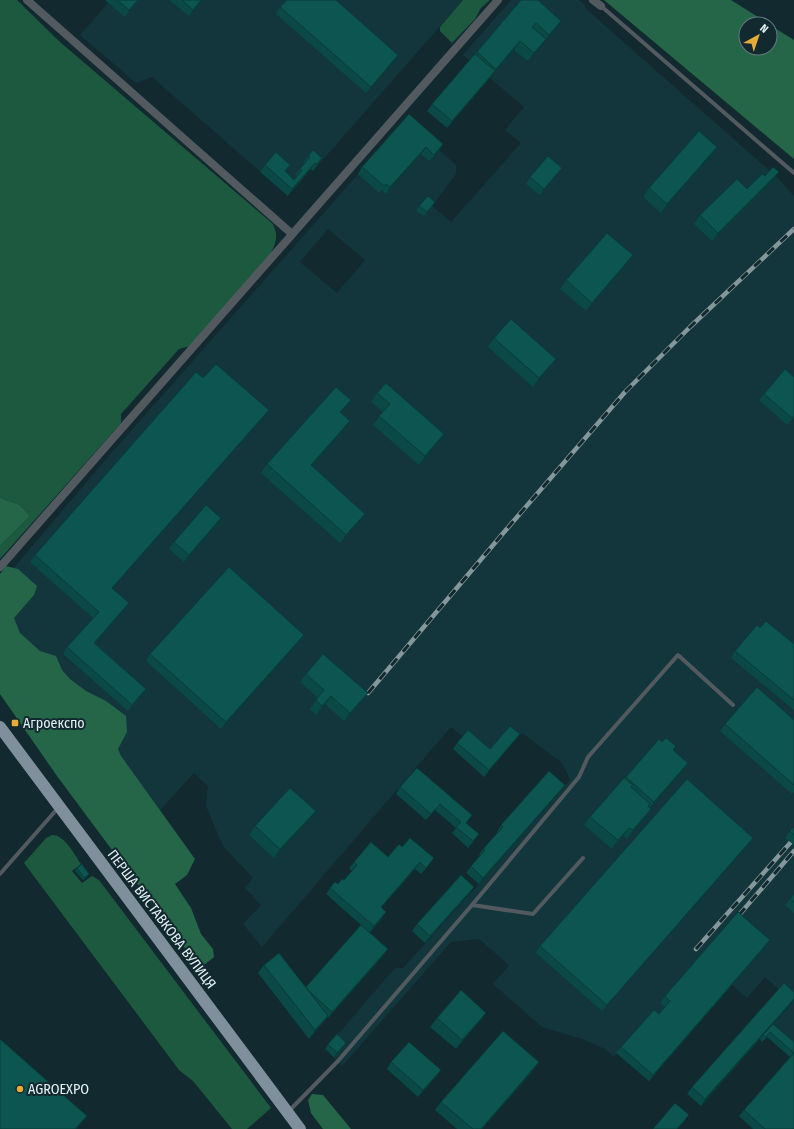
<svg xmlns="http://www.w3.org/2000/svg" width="794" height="1129" font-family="'Fira Sans Condensed',sans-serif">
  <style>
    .built { fill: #13363d; fill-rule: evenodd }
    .green { fill: #1c593e }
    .forest { fill: #256648 }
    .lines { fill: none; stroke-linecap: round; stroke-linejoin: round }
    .lane { stroke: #525a60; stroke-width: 4 }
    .street { stroke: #525a60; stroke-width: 8 }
    .primary { stroke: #7f8f9b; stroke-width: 12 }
    .rail-casing { stroke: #84979b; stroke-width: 4.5 }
    .rail { stroke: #11292f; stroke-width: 3; stroke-dasharray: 9; stroke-linecap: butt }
    .wall { fill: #0a4945 }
    .shaded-wall { fill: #083c38 }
    .building { fill: #0c5550; stroke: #083c38 }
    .poi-dot { fill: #e8ab37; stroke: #11292f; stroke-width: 1.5 }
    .labels { text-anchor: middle; stroke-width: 4; stroke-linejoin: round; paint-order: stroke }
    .poi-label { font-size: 14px; fill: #e4f2f5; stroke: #11292f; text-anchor: start }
    .street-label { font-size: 14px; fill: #e4f2f5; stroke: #11292f }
  </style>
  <rect width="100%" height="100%" fill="#11292f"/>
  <path class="built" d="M105,0H463L313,171L311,169L288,196L152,77L136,83L80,35L108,3Z
    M511,0H579L585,5V8L779,179L794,196V1049L770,1028L793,1002L765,977L747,998L732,985L649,1081L617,1053L614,1057L605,1049L582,1039L542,1027L493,984L509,965L479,939L451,942L342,1066L325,1049L395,968H403L479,884L570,780L562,763L522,733L515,740L485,755L451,727L262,947L243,924L261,905L245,888L253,878L223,846L206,806L208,786L194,773L153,818L0,614V584L107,458L405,121L456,165V174L432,206L451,222L521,143L505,130L524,107L463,55ZM328,229L365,260L337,293L300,262Z"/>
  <path class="green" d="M0,0H17L60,42L273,224C280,239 274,248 266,261L190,346L179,349L121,414V423L0,559V545L2,542L30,516L20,505L3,499L0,497Z
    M463,0H490L481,8L475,19L452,43L440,31V27Z
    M52,835C65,835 74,854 81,864L72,871L82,883L92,876L99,880L271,1108L247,1129H232L193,1081L179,1070L24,863L46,838Z"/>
  <path class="forest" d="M604,0H731L769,24H746V48H770V25L794,40V159Z
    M0,497L3,499L20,505L30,516L0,545Z
    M6,566L18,569L37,586L34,595L14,618L20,633L40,651L56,656L62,670L70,679L86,691L106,701L126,716L127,732L118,749L121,756L195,859L187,875L175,884L191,908L201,934L213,949L214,957L204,965L193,959L57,776L0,694V574Z
    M312,1094L323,1095L351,1129H323L311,1113L308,1100Z"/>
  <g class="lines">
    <path class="lane" d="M601,6L794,173
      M0,874L58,808
      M472,905L533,914L583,858
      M289,1111L338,1061L472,905L579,777L588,757L678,655L733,705"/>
    <path class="street" d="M27,0L292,234
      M593,0L601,6
      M0,567L498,0"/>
    <path class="primary" d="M0,727L300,1129"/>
    <g class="rail-casing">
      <path id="rail" d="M368,693L505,531L625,392L690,327L794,229
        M739,915L794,851
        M696,949L791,842"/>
    </g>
    <use href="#rail" class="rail"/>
  </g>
  <path class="wall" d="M105,0H139L125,17Z
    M169,0H202L189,16Z
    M521,0L561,21L555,29L543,43L528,61L514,50L447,128L427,111L432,104Z
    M280,7L394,62L366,93L276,14Z
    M409,114L443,144L439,151L429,161L421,154L386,194L382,190L379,193L358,174L362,167Z
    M717,147L711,156L661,213L643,197L649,188Z
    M308,156L322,158L313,171L311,169L288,196L260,172L265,165L285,172L294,180L297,176L295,175L304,163H303Z
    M562,168L557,174L540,195L526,184L530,177Z
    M765,176L772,181L712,241L694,224L700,215L747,189Z
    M435,202L424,216L416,211L419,206Z
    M633,255L627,264L586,311L560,289L566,280Z
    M494,338L550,367L533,387L488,347Z
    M794,377V417L787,425L759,400L764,394Z
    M203,378L264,416L112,589L124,610L95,643L146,689L141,695L128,711L63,654L67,647L93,618L30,562L35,555Z
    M377,393L438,442L419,465L373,425L383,412L371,402Z
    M351,400L341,413L344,430L312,466L359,522L340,543L261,473L267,464Z
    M221,518L217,525L184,562L169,549L174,542Z
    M760,628L794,644V710L731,658L735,651Z
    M300,641L221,729L146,661L150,654Z
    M306,674L362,701L344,721L325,704L316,715L310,709L318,698L300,682Z
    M794,720V792L792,794L720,731L725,724Z
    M520,734L515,740L484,777L453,749L457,743L490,749Z
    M659,739L662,742L676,746L673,750L682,772L650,808L651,809L645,818L627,839L623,836L612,849L584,825L590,817Z
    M417,768L466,824L474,841L468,848L452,833L456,828L435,810L426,820L396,794L400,787Z
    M565,785L560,791L479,884L466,873L471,866L480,856L479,855L483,849L498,833L497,832L501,825Z
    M316,811L309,820L274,858L249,835L255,826Z
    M794,827V845L785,838Z
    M749,844L602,1011L536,953L540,946Z
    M402,847L429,865L421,874L415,869L381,908L382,919L370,932L384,955L328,1018L327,1017L322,1024L309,1039L258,973L264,965L306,987L361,925L326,894L330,888L344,880L352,871L349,868L354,862L388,857Z
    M77,868L89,874L88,876L83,880L75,871Z
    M474,887L470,893L425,943L412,931L417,924Z
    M794,894V913L785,905Z
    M770,940L766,946L649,1081L616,1053L621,1047L659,1014L665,1007L660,1003L665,996Z
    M793,1002L773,1024L794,1042V1129H753L739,1116L744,1110L790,1057L767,1037L762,1042L760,1039L701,1106L687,1094L692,1087Z
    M486,1013L480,1021L456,1049L430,1027L437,1018Z
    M346,1043L343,1047L334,1057L325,1049L328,1044Z
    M391,1062L441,1070L436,1077L418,1097L387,1069Z
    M533,1071L482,1129H457L435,1110L441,1102Z"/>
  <path class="shaded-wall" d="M138,0L136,3L125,17L129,10Z
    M201,0H202L189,16L193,10Z
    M561,21L555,29L543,43L549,35Z
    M546,39L540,48L528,61L534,53Z
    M520,41L514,50L447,128L452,121Z
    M398,55L394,62L366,93L371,87Z
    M443,144L439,151L429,161L434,155Z
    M426,147L421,154L386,194L390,187Z
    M717,147L711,156L661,213L667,204Z
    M322,158L318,165L313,171L317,164Z
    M315,163L311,169L288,196L292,189Z
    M562,168L557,174L540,195L544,189Z
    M779,172L772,181L712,241L718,233Z
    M633,255L627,264L586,311L592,303Z
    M556,359L550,367L533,387L539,378Z
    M351,400L345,409L334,421L340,412Z
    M269,410L264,416L107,595L112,588Z
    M350,421L344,430L305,474L311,465Z
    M444,434L438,442L419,465L425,456Z
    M365,514L359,522L340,543L346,535Z
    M221,518L217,525L184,562L189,555Z
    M129,603L124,610L89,649L94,643Z
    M304,635L300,641L221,729L226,722Z
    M368,693L362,701L344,721L350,713Z
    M331,696L325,704L316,715L322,706Z
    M520,734L515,740L484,777L489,770Z
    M688,763L682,772L648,811L654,802Z
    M565,785L560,791L479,884L483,878Z
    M651,809L645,818L627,839L633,830Z
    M316,811L309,820L274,858L280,849Z
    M629,828L623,836L612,849L618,840Z
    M753,838L749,844L602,1011L607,1005Z
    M420,862L415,869L376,914L381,907Z
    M474,887L470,893L425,943L430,936Z
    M386,912L382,919L370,932L374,926Z
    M770,940L766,946L649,1081L653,1075Z
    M388,949L384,955L328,1018L332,1012Z
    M794,999L793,1002L763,1035L760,1039L701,1106L705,1099Z
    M486,1013L480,1021L456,1049L462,1040Z
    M328,1016L322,1024L309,1039L315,1030Z
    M346,1043L343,1047L334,1057L337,1053Z
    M539,1062L533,1071L482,1129H481Z
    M441,1070L436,1077L418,1097L423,1090Z
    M689,1115L678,1129H677Z
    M87,1116L81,1124L77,1129H75Z"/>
  <path class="building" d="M117,0H138L129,10Z
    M182,0H201L193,10Z
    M287,0H336L398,55L371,87L280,7Z
    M521,0H538L561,21L549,35L536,23L532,27L546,39L534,53L520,41L496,69L477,52Z
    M475,54L495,71L452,121L432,104Z
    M409,114L443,144L434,155L426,147L390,187L386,184L384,186L362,167Z
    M699,131L717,147L667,204L649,188Z
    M313,150L322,158L317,164L315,163L292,189L265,165L276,152L290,165L285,171L294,180L302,170L300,169L310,157L308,156Z
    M548,156L562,168L544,189L530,177Z
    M773,167L779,172L718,233L700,215L737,179L747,189L762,174L765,176Z
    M428,196L435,202L427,212L419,206Z
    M607,233L633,255L592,303L566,280Z
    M511,319L556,359L539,378L494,338Z
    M216,364L269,410L112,588L129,603L94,643L146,689L132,705L67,647L99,612L35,555L196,372L203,378Z
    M785,369L794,377V416L792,418L764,394Z
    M386,383L444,434L425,456L379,416L390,404L377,393Z
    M336,387L351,400L340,412L350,421L311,465L365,514L346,535L267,464Z
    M206,505L221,518L189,555L174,542Z
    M229,567L304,635L226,722L150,654Z
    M766,621L794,644V700L735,651L757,625L760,628Z
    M323,654L368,693L350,713L331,696L322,706L316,700L324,690L306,674Z
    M757,687L794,720V785L725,724Z
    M510,726L520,734L489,770L457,743L468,730L490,749Z
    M666,738L676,746L673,750L688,763L654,802L626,777L659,739L662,742Z
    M417,768L472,815L466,823L479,834L473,841L456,827L461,822L440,804L431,814L400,787Z
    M549,771L565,785L483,878L471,866L485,850L483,849L503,827L501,825Z
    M624,778L633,785L631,787L650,804L648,806L651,809L633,830L629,828L618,840L590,817Z
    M687,779L753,838L607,1005L540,946Z
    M290,788L316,811L280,849L255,826Z
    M794,827V835L790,831Z
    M410,838L434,858L426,868L420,862L381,907L386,912L374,926L330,888L335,882L338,884L342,879L344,880L357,865L354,862L371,842L388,857L399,844L402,847Z
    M82,864L89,874L84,878L77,868Z
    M461,875L474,887L430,936L417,924Z
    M794,894V902L790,899Z
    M738,912L770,940L653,1075L621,1047L654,1010L659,1014L670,1001L665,996Z
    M361,925L388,949L332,1012L309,991L306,987Z
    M279,953L328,1016L315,1030L264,965Z
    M784,983L794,992V999L705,1099L692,1087Z
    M461,990L486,1013L462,1040L437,1018Z
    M773,1024L794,1042V1053L770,1032L765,1037L763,1035Z
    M503,1031L539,1062L481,1129H473L441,1102Z
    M337,1034L346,1043L337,1053L328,1044Z
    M0,1039L87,1116L75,1129H0Z
    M409,1042L441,1070L423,1090L391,1062Z
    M794,1053V1129H765L744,1110Z
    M675,1103L689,1115L677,1129H653Z"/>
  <g class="poi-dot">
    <rect x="11" y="719" width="8" height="8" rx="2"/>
    <circle cx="20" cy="1089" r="4"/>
  </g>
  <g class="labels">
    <g class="poi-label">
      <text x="23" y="728">Агроекспо</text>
      <text x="28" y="1094">AGROEXPO</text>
    </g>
    <g class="street-label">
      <text transform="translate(162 919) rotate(53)" y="5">ПЕРША ВИСТАВКОВА ВУЛИЦЯ</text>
    </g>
  </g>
  <g transform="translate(758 36) rotate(40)"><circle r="19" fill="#11292f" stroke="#65797e"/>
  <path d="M0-3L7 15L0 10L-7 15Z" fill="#e8ab37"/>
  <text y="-6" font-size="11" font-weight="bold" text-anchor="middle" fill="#e4f2f5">N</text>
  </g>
</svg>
